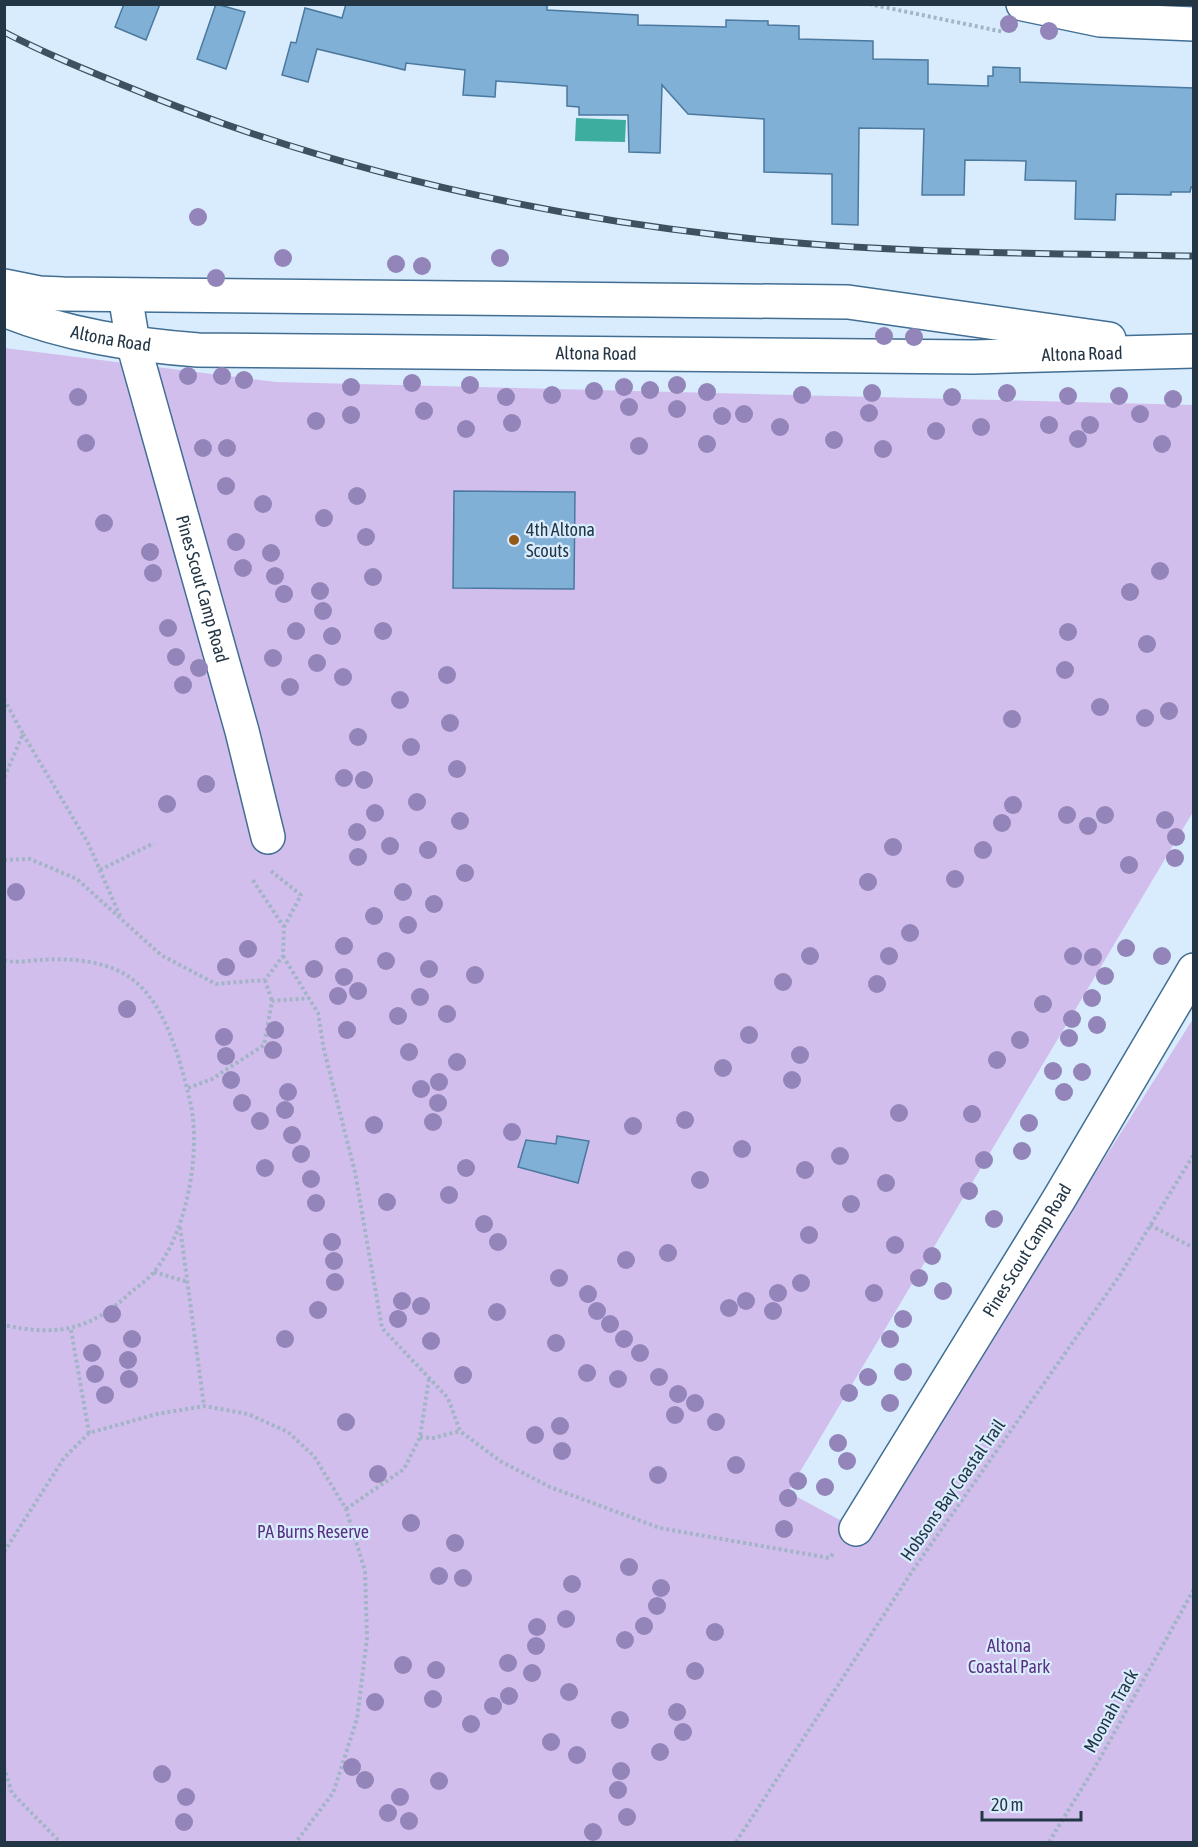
<svg xmlns="http://www.w3.org/2000/svg" width="1198" height="1847" font-family="'Asap Condensed',sans-serif">
  <style>
    .green { fill: #d2beec }
    .water { fill: #3dada0 }
    .building { fill: #81b0d7; stroke: #4b789d; stroke-width: 1.5 }
    .lines { fill: none; stroke-linecap: round; stroke-linejoin: round }
    .minor-casing { stroke: #416e92; stroke-width: 36 }
    .path { stroke: #a2b5c6; stroke-width: 4; stroke-dasharray: 3 3; stroke-linecap: butt }
    .minor { stroke: #fff; stroke-width: 33 }
    .rail-casing { stroke: #3e5161; stroke-width: 7 }
    .rail { stroke: #d9ecfd; stroke-width: 4.5; stroke-dasharray: 14; stroke-linecap: butt }
    .tree { fill: #9385b9 }
    .poi-dot { fill: #945b17; stroke: #d9ecfd; stroke-width: 2 }
    .labels { text-anchor: middle; stroke-width: 4.5; stroke-linejoin: round; paint-order: stroke }
    .street-label { font-size: 18px; fill: #233646; stroke: #d9ecfd }
    .poi-label { font-size: 18px; fill: #233646; stroke: #d9ecfd; text-anchor: start }
    .park-label { font-size: 18px; fill: #5a3181; stroke: #d9ecfd }
  </style>
  <rect width="100%" height="100%" fill="#d9ecfd"/>
  <path class="green" d="M5,348L276,382L1193,405V812L788,1492L866,1534L1193,1019V1842H5Z"/>
  <path class="water" d="M576,118L626,120L625,142L575,141Z"/>
  <path class="building" d="M124,4H160L146,40L115,27Z
    M216,4L245,12L226,69L197,59Z
    M346,4H547V10L638,15V25L726,27V20L768,21V25L799,26V39L873,41V59L928,60V84L988,86V76H993V67L1020,68V82L1194,88V188L1191,187L1190,192H1171V195L1116,194L1115,220L1075,219L1076,181L1025,180L1026,161L965,160L964,195H922L924,129L859,128L858,225L832,224V174L764,172V119L688,114L662,85L660,153L629,152L628,115H579V107L567,106V86L496,81L495,97L463,95L465,70L406,63L405,70L317,49L308,82L282,75L291,42L296,43L305,8L342,18Z
    M454,491L575,492L574,589L453,588Z
    M557,1136L589,1141L578,1183L518,1167L526,1140L556,1144Z"/>
  <g class="lines">
    <g class="minor-casing">
      <g id="minor">
        <path d="M1023,4L1100,20L1194,24"/>
        <path d="M4,286L39,293L63,294L848,302L1109,339"/>
        <path id="s1" d="M125,295L133,343L242,731L268,837"/>
        <path id="s2" d="M4,310C66,335 132,345 198,350L974,357L1194,351"/>
        <path id="s3" d="M856,1529L1059,1199L1194,970"/>
      </g>
    </g>
    <path class="path" d="M869,4L1004,32
      M4,699L23,734L4,778
      M23,734L88,843L120,916
      M4,860L30,859L77,879L161,955L216,984L265,980L283,956L284,927L252,879
      M100,870L154,843
      M271,871L301,895L284,927
      M283,956L318,1013L324,1050L355,1172L382,1328L448,1398L460,1431L500,1461L550,1487L660,1528L829,1558L835,1552
      M4,960C15,964 30,960 41,960C67,958 97,960 121,972C153,989 167,1024 178,1056C184,1077 190,1097 193,1118C198,1165 185,1236 153,1273C146,1281 137,1287 129,1294C90,1330 56,1337 4,1325
      M265,980L272,1001
      M188,1088L212,1079L264,1045L272,1001L310,998
      M1150,1225L1194,1248
      M180,1227L204,1406
      M154,1272L188,1282
      M71,1330L89,1433
      M420,1437L433,1438L460,1431
      M346,1509L404,1469L420,1437L429,1378
      M4,1552L64,1458L89,1433L157,1414L204,1406L248,1414L288,1432L314,1456L346,1509L365,1571L367,1638L357,1719L333,1793L296,1842
      M4,1767L12,1793L60,1842
      M736,1842L913,1570L1120,1275L1194,1154
      M1049,1842L1098,1762L1194,1589"/>
    <use href="#minor" class="minor"/>
    <g class="rail-casing">
      <path id="rail" d="M4,32C44,53 86,70 128,87C318,166 523,213 727,236C882,254 1038,253 1194,256"/>
    </g>
    <use href="#rail" class="rail"/>
  </g>
  <g class="tree">
    <circle cx="1009" cy="24" r="9"/>
    <circle cx="1049" cy="31" r="9"/>
    <circle cx="198" cy="217" r="9"/>
    <circle cx="283" cy="258" r="9"/>
    <circle cx="500" cy="258" r="9"/>
    <circle cx="396" cy="264" r="9"/>
    <circle cx="422" cy="266" r="9"/>
    <circle cx="216" cy="278" r="9"/>
    <circle cx="884" cy="336" r="9"/>
    <circle cx="914" cy="337" r="9"/>
    <circle cx="188" cy="376" r="9"/>
    <circle cx="222" cy="376" r="9"/>
    <circle cx="244" cy="380" r="9"/>
    <circle cx="412" cy="383" r="9"/>
    <circle cx="470" cy="385" r="9"/>
    <circle cx="677" cy="385" r="9"/>
    <circle cx="351" cy="387" r="9"/>
    <circle cx="624" cy="387" r="9"/>
    <circle cx="650" cy="390" r="9"/>
    <circle cx="594" cy="391" r="9"/>
    <circle cx="707" cy="392" r="9"/>
    <circle cx="872" cy="393" r="9"/>
    <circle cx="1007" cy="393" r="9"/>
    <circle cx="552" cy="395" r="9"/>
    <circle cx="802" cy="395" r="9"/>
    <circle cx="1068" cy="396" r="9"/>
    <circle cx="1119" cy="396" r="9"/>
    <circle cx="78" cy="397" r="9"/>
    <circle cx="506" cy="397" r="9"/>
    <circle cx="952" cy="397" r="9"/>
    <circle cx="1173" cy="399" r="9"/>
    <circle cx="629" cy="407" r="9"/>
    <circle cx="677" cy="409" r="9"/>
    <circle cx="424" cy="411" r="9"/>
    <circle cx="869" cy="413" r="9"/>
    <circle cx="744" cy="414" r="9"/>
    <circle cx="1140" cy="414" r="9"/>
    <circle cx="351" cy="415" r="9"/>
    <circle cx="722" cy="416" r="9"/>
    <circle cx="316" cy="421" r="9"/>
    <circle cx="512" cy="423" r="9"/>
    <circle cx="1049" cy="425" r="9"/>
    <circle cx="1090" cy="425" r="9"/>
    <circle cx="780" cy="427" r="9"/>
    <circle cx="981" cy="427" r="9"/>
    <circle cx="466" cy="429" r="9"/>
    <circle cx="936" cy="431" r="9"/>
    <circle cx="1078" cy="439" r="9"/>
    <circle cx="834" cy="440" r="9"/>
    <circle cx="86" cy="443" r="9"/>
    <circle cx="707" cy="444" r="9"/>
    <circle cx="1162" cy="444" r="9"/>
    <circle cx="639" cy="446" r="9"/>
    <circle cx="203" cy="448" r="9"/>
    <circle cx="227" cy="448" r="9"/>
    <circle cx="883" cy="449" r="9"/>
    <circle cx="226" cy="486" r="9"/>
    <circle cx="357" cy="496" r="9"/>
    <circle cx="263" cy="504" r="9"/>
    <circle cx="324" cy="518" r="9"/>
    <circle cx="104" cy="523" r="9"/>
    <circle cx="366" cy="537" r="9"/>
    <circle cx="236" cy="542" r="9"/>
    <circle cx="150" cy="552" r="9"/>
    <circle cx="271" cy="553" r="9"/>
    <circle cx="243" cy="568" r="9"/>
    <circle cx="1160" cy="571" r="9"/>
    <circle cx="153" cy="573" r="9"/>
    <circle cx="275" cy="576" r="9"/>
    <circle cx="373" cy="577" r="9"/>
    <circle cx="320" cy="591" r="9"/>
    <circle cx="1130" cy="592" r="9"/>
    <circle cx="284" cy="594" r="9"/>
    <circle cx="323" cy="611" r="9"/>
    <circle cx="168" cy="628" r="9"/>
    <circle cx="296" cy="631" r="9"/>
    <circle cx="383" cy="631" r="9"/>
    <circle cx="1068" cy="632" r="9"/>
    <circle cx="332" cy="636" r="9"/>
    <circle cx="1147" cy="644" r="9"/>
    <circle cx="176" cy="657" r="9"/>
    <circle cx="273" cy="658" r="9"/>
    <circle cx="317" cy="663" r="9"/>
    <circle cx="199" cy="668" r="9"/>
    <circle cx="1065" cy="670" r="9"/>
    <circle cx="447" cy="675" r="9"/>
    <circle cx="343" cy="677" r="9"/>
    <circle cx="183" cy="685" r="9"/>
    <circle cx="290" cy="687" r="9"/>
    <circle cx="400" cy="700" r="9"/>
    <circle cx="1100" cy="707" r="9"/>
    <circle cx="1169" cy="711" r="9"/>
    <circle cx="1145" cy="718" r="9"/>
    <circle cx="1012" cy="719" r="9"/>
    <circle cx="450" cy="723" r="9"/>
    <circle cx="358" cy="737" r="9"/>
    <circle cx="411" cy="747" r="9"/>
    <circle cx="457" cy="769" r="9"/>
    <circle cx="344" cy="778" r="9"/>
    <circle cx="364" cy="780" r="9"/>
    <circle cx="206" cy="784" r="9"/>
    <circle cx="417" cy="802" r="9"/>
    <circle cx="167" cy="804" r="9"/>
    <circle cx="1013" cy="805" r="9"/>
    <circle cx="375" cy="813" r="9"/>
    <circle cx="1067" cy="815" r="9"/>
    <circle cx="1105" cy="815" r="9"/>
    <circle cx="1165" cy="820" r="9"/>
    <circle cx="460" cy="821" r="9"/>
    <circle cx="1002" cy="823" r="9"/>
    <circle cx="1088" cy="826" r="9"/>
    <circle cx="357" cy="832" r="9"/>
    <circle cx="1176" cy="837" r="9"/>
    <circle cx="390" cy="846" r="9"/>
    <circle cx="893" cy="847" r="9"/>
    <circle cx="428" cy="850" r="9"/>
    <circle cx="983" cy="850" r="9"/>
    <circle cx="358" cy="857" r="9"/>
    <circle cx="1175" cy="858" r="9"/>
    <circle cx="1129" cy="865" r="9"/>
    <circle cx="465" cy="873" r="9"/>
    <circle cx="955" cy="879" r="9"/>
    <circle cx="868" cy="882" r="9"/>
    <circle cx="16" cy="892" r="9"/>
    <circle cx="403" cy="892" r="9"/>
    <circle cx="434" cy="904" r="9"/>
    <circle cx="374" cy="916" r="9"/>
    <circle cx="408" cy="925" r="9"/>
    <circle cx="910" cy="933" r="9"/>
    <circle cx="344" cy="946" r="9"/>
    <circle cx="1126" cy="948" r="9"/>
    <circle cx="248" cy="949" r="9"/>
    <circle cx="810" cy="956" r="9"/>
    <circle cx="889" cy="956" r="9"/>
    <circle cx="1073" cy="956" r="9"/>
    <circle cx="1162" cy="956" r="9"/>
    <circle cx="1093" cy="957" r="9"/>
    <circle cx="386" cy="961" r="9"/>
    <circle cx="226" cy="967" r="9"/>
    <circle cx="314" cy="969" r="9"/>
    <circle cx="429" cy="969" r="9"/>
    <circle cx="475" cy="975" r="9"/>
    <circle cx="1105" cy="976" r="9"/>
    <circle cx="344" cy="977" r="9"/>
    <circle cx="783" cy="982" r="9"/>
    <circle cx="877" cy="984" r="9"/>
    <circle cx="358" cy="991" r="9"/>
    <circle cx="338" cy="996" r="9"/>
    <circle cx="420" cy="997" r="9"/>
    <circle cx="1092" cy="998" r="9"/>
    <circle cx="1043" cy="1004" r="9"/>
    <circle cx="127" cy="1009" r="9"/>
    <circle cx="447" cy="1014" r="9"/>
    <circle cx="398" cy="1016" r="9"/>
    <circle cx="1072" cy="1019" r="9"/>
    <circle cx="1097" cy="1025" r="9"/>
    <circle cx="275" cy="1030" r="9"/>
    <circle cx="347" cy="1030" r="9"/>
    <circle cx="749" cy="1035" r="9"/>
    <circle cx="224" cy="1037" r="9"/>
    <circle cx="1069" cy="1038" r="9"/>
    <circle cx="1020" cy="1040" r="9"/>
    <circle cx="273" cy="1050" r="9"/>
    <circle cx="409" cy="1052" r="9"/>
    <circle cx="800" cy="1055" r="9"/>
    <circle cx="226" cy="1056" r="9"/>
    <circle cx="997" cy="1060" r="9"/>
    <circle cx="457" cy="1062" r="9"/>
    <circle cx="723" cy="1068" r="9"/>
    <circle cx="1053" cy="1071" r="9"/>
    <circle cx="1082" cy="1072" r="9"/>
    <circle cx="231" cy="1080" r="9"/>
    <circle cx="792" cy="1080" r="9"/>
    <circle cx="439" cy="1082" r="9"/>
    <circle cx="421" cy="1089" r="9"/>
    <circle cx="288" cy="1092" r="9"/>
    <circle cx="1064" cy="1092" r="9"/>
    <circle cx="242" cy="1103" r="9"/>
    <circle cx="438" cy="1103" r="9"/>
    <circle cx="285" cy="1110" r="9"/>
    <circle cx="899" cy="1113" r="9"/>
    <circle cx="972" cy="1114" r="9"/>
    <circle cx="685" cy="1120" r="9"/>
    <circle cx="260" cy="1121" r="9"/>
    <circle cx="433" cy="1122" r="9"/>
    <circle cx="1029" cy="1123" r="9"/>
    <circle cx="374" cy="1125" r="9"/>
    <circle cx="633" cy="1126" r="9"/>
    <circle cx="512" cy="1132" r="9"/>
    <circle cx="292" cy="1135" r="9"/>
    <circle cx="742" cy="1149" r="9"/>
    <circle cx="1022" cy="1151" r="9"/>
    <circle cx="301" cy="1154" r="9"/>
    <circle cx="840" cy="1156" r="9"/>
    <circle cx="984" cy="1160" r="9"/>
    <circle cx="265" cy="1168" r="9"/>
    <circle cx="466" cy="1168" r="9"/>
    <circle cx="805" cy="1170" r="9"/>
    <circle cx="311" cy="1179" r="9"/>
    <circle cx="700" cy="1180" r="9"/>
    <circle cx="886" cy="1183" r="9"/>
    <circle cx="969" cy="1191" r="9"/>
    <circle cx="449" cy="1195" r="9"/>
    <circle cx="387" cy="1202" r="9"/>
    <circle cx="316" cy="1203" r="9"/>
    <circle cx="851" cy="1204" r="9"/>
    <circle cx="994" cy="1219" r="9"/>
    <circle cx="484" cy="1224" r="9"/>
    <circle cx="809" cy="1235" r="9"/>
    <circle cx="332" cy="1242" r="9"/>
    <circle cx="498" cy="1242" r="9"/>
    <circle cx="895" cy="1245" r="9"/>
    <circle cx="668" cy="1253" r="9"/>
    <circle cx="932" cy="1256" r="9"/>
    <circle cx="626" cy="1260" r="9"/>
    <circle cx="334" cy="1261" r="9"/>
    <circle cx="559" cy="1278" r="9"/>
    <circle cx="919" cy="1278" r="9"/>
    <circle cx="335" cy="1282" r="9"/>
    <circle cx="801" cy="1283" r="9"/>
    <circle cx="943" cy="1291" r="9"/>
    <circle cx="778" cy="1293" r="9"/>
    <circle cx="874" cy="1293" r="9"/>
    <circle cx="588" cy="1294" r="9"/>
    <circle cx="402" cy="1301" r="9"/>
    <circle cx="746" cy="1301" r="9"/>
    <circle cx="421" cy="1306" r="9"/>
    <circle cx="729" cy="1308" r="9"/>
    <circle cx="318" cy="1310" r="9"/>
    <circle cx="597" cy="1311" r="9"/>
    <circle cx="773" cy="1311" r="9"/>
    <circle cx="497" cy="1312" r="9"/>
    <circle cx="112" cy="1314" r="9"/>
    <circle cx="398" cy="1319" r="9"/>
    <circle cx="903" cy="1319" r="9"/>
    <circle cx="610" cy="1324" r="9"/>
    <circle cx="132" cy="1339" r="9"/>
    <circle cx="285" cy="1339" r="9"/>
    <circle cx="624" cy="1339" r="9"/>
    <circle cx="890" cy="1339" r="9"/>
    <circle cx="431" cy="1341" r="9"/>
    <circle cx="556" cy="1343" r="9"/>
    <circle cx="92" cy="1353" r="9"/>
    <circle cx="640" cy="1353" r="9"/>
    <circle cx="128" cy="1360" r="9"/>
    <circle cx="903" cy="1372" r="9"/>
    <circle cx="587" cy="1373" r="9"/>
    <circle cx="95" cy="1374" r="9"/>
    <circle cx="463" cy="1375" r="9"/>
    <circle cx="659" cy="1377" r="9"/>
    <circle cx="868" cy="1377" r="9"/>
    <circle cx="129" cy="1379" r="9"/>
    <circle cx="618" cy="1379" r="9"/>
    <circle cx="849" cy="1393" r="9"/>
    <circle cx="678" cy="1394" r="9"/>
    <circle cx="105" cy="1395" r="9"/>
    <circle cx="695" cy="1403" r="9"/>
    <circle cx="890" cy="1403" r="9"/>
    <circle cx="675" cy="1415" r="9"/>
    <circle cx="346" cy="1422" r="9"/>
    <circle cx="716" cy="1422" r="9"/>
    <circle cx="560" cy="1426" r="9"/>
    <circle cx="535" cy="1435" r="9"/>
    <circle cx="838" cy="1443" r="9"/>
    <circle cx="562" cy="1451" r="9"/>
    <circle cx="847" cy="1461" r="9"/>
    <circle cx="736" cy="1465" r="9"/>
    <circle cx="378" cy="1474" r="9"/>
    <circle cx="658" cy="1475" r="9"/>
    <circle cx="798" cy="1481" r="9"/>
    <circle cx="825" cy="1487" r="9"/>
    <circle cx="788" cy="1498" r="9"/>
    <circle cx="411" cy="1523" r="9"/>
    <circle cx="784" cy="1529" r="9"/>
    <circle cx="455" cy="1543" r="9"/>
    <circle cx="629" cy="1567" r="9"/>
    <circle cx="439" cy="1576" r="9"/>
    <circle cx="463" cy="1578" r="9"/>
    <circle cx="572" cy="1584" r="9"/>
    <circle cx="661" cy="1588" r="9"/>
    <circle cx="657" cy="1606" r="9"/>
    <circle cx="566" cy="1619" r="9"/>
    <circle cx="644" cy="1626" r="9"/>
    <circle cx="537" cy="1627" r="9"/>
    <circle cx="715" cy="1632" r="9"/>
    <circle cx="625" cy="1640" r="9"/>
    <circle cx="536" cy="1646" r="9"/>
    <circle cx="508" cy="1663" r="9"/>
    <circle cx="403" cy="1665" r="9"/>
    <circle cx="436" cy="1670" r="9"/>
    <circle cx="695" cy="1671" r="9"/>
    <circle cx="532" cy="1673" r="9"/>
    <circle cx="569" cy="1692" r="9"/>
    <circle cx="509" cy="1696" r="9"/>
    <circle cx="433" cy="1699" r="9"/>
    <circle cx="375" cy="1702" r="9"/>
    <circle cx="493" cy="1706" r="9"/>
    <circle cx="677" cy="1712" r="9"/>
    <circle cx="620" cy="1720" r="9"/>
    <circle cx="471" cy="1724" r="9"/>
    <circle cx="683" cy="1732" r="9"/>
    <circle cx="551" cy="1742" r="9"/>
    <circle cx="660" cy="1752" r="9"/>
    <circle cx="577" cy="1755" r="9"/>
    <circle cx="352" cy="1767" r="9"/>
    <circle cx="621" cy="1771" r="9"/>
    <circle cx="162" cy="1774" r="9"/>
    <circle cx="365" cy="1780" r="9"/>
    <circle cx="439" cy="1781" r="9"/>
    <circle cx="618" cy="1790" r="9"/>
    <circle cx="186" cy="1797" r="9"/>
    <circle cx="400" cy="1797" r="9"/>
    <circle cx="388" cy="1813" r="9"/>
    <circle cx="627" cy="1817" r="9"/>
    <circle cx="409" cy="1821" r="9"/>
    <circle cx="184" cy="1822" r="9"/>
    <circle cx="593" cy="1832" r="9"/>
  </g>
  <circle class="poi-dot" cx="514" cy="540" r="6"/>
  <g class="labels">
    <g class="street-label">
      <text dy="6" stroke="none"><textPath href="#s2" startOffset="111">Altona Road</textPath></text>
      <text dy="6" stroke="none"><textPath href="#s2" startOffset="597">Altona Road</textPath></text>
      <text dy="6" stroke="none"><textPath href="#s2" startOffset="1083">Altona Road</textPath></text>
      <text dy="6" stroke="none"><textPath href="#s1" startOffset="304">Pines Scout Camp Road</textPath></text>
      <text dy="6" stroke="none"><textPath href="#s3" startOffset="327">Pines Scout Camp Road</textPath></text>
      <text transform="translate(953 1490) rotate(-55)" y="6">Hobsons Bay Coastal Trail</text>
      <text transform="translate(1111 1711) rotate(-61)" y="6">Moonah Track</text>
    </g>
    <g class="poi-label">
      <text x="526" y="536">4th Altona<tspan x="526" dy="21">Scouts</tspan></text>
    </g>
    <g class="park-label">
      <text x="313" y="1538">PA Burns Reserve</text>
      <text x="1009" y="1652">Altona<tspan x="1009" dy="21">Coastal Park</tspan></text>
    </g>
  </g>
  <rect width="1198" height="1847" fill="none" stroke="#233646" stroke-width="12"/>
  <path d="M982 1811v9h99v-9" fill="none" stroke="#233646" stroke-width="3"/>
  <text x="991" y="1811" font-size="18" fill="#233646" stroke="#d9ecfd" stroke-width="4.5" paint-order="stroke">20 m</text>
</svg>
